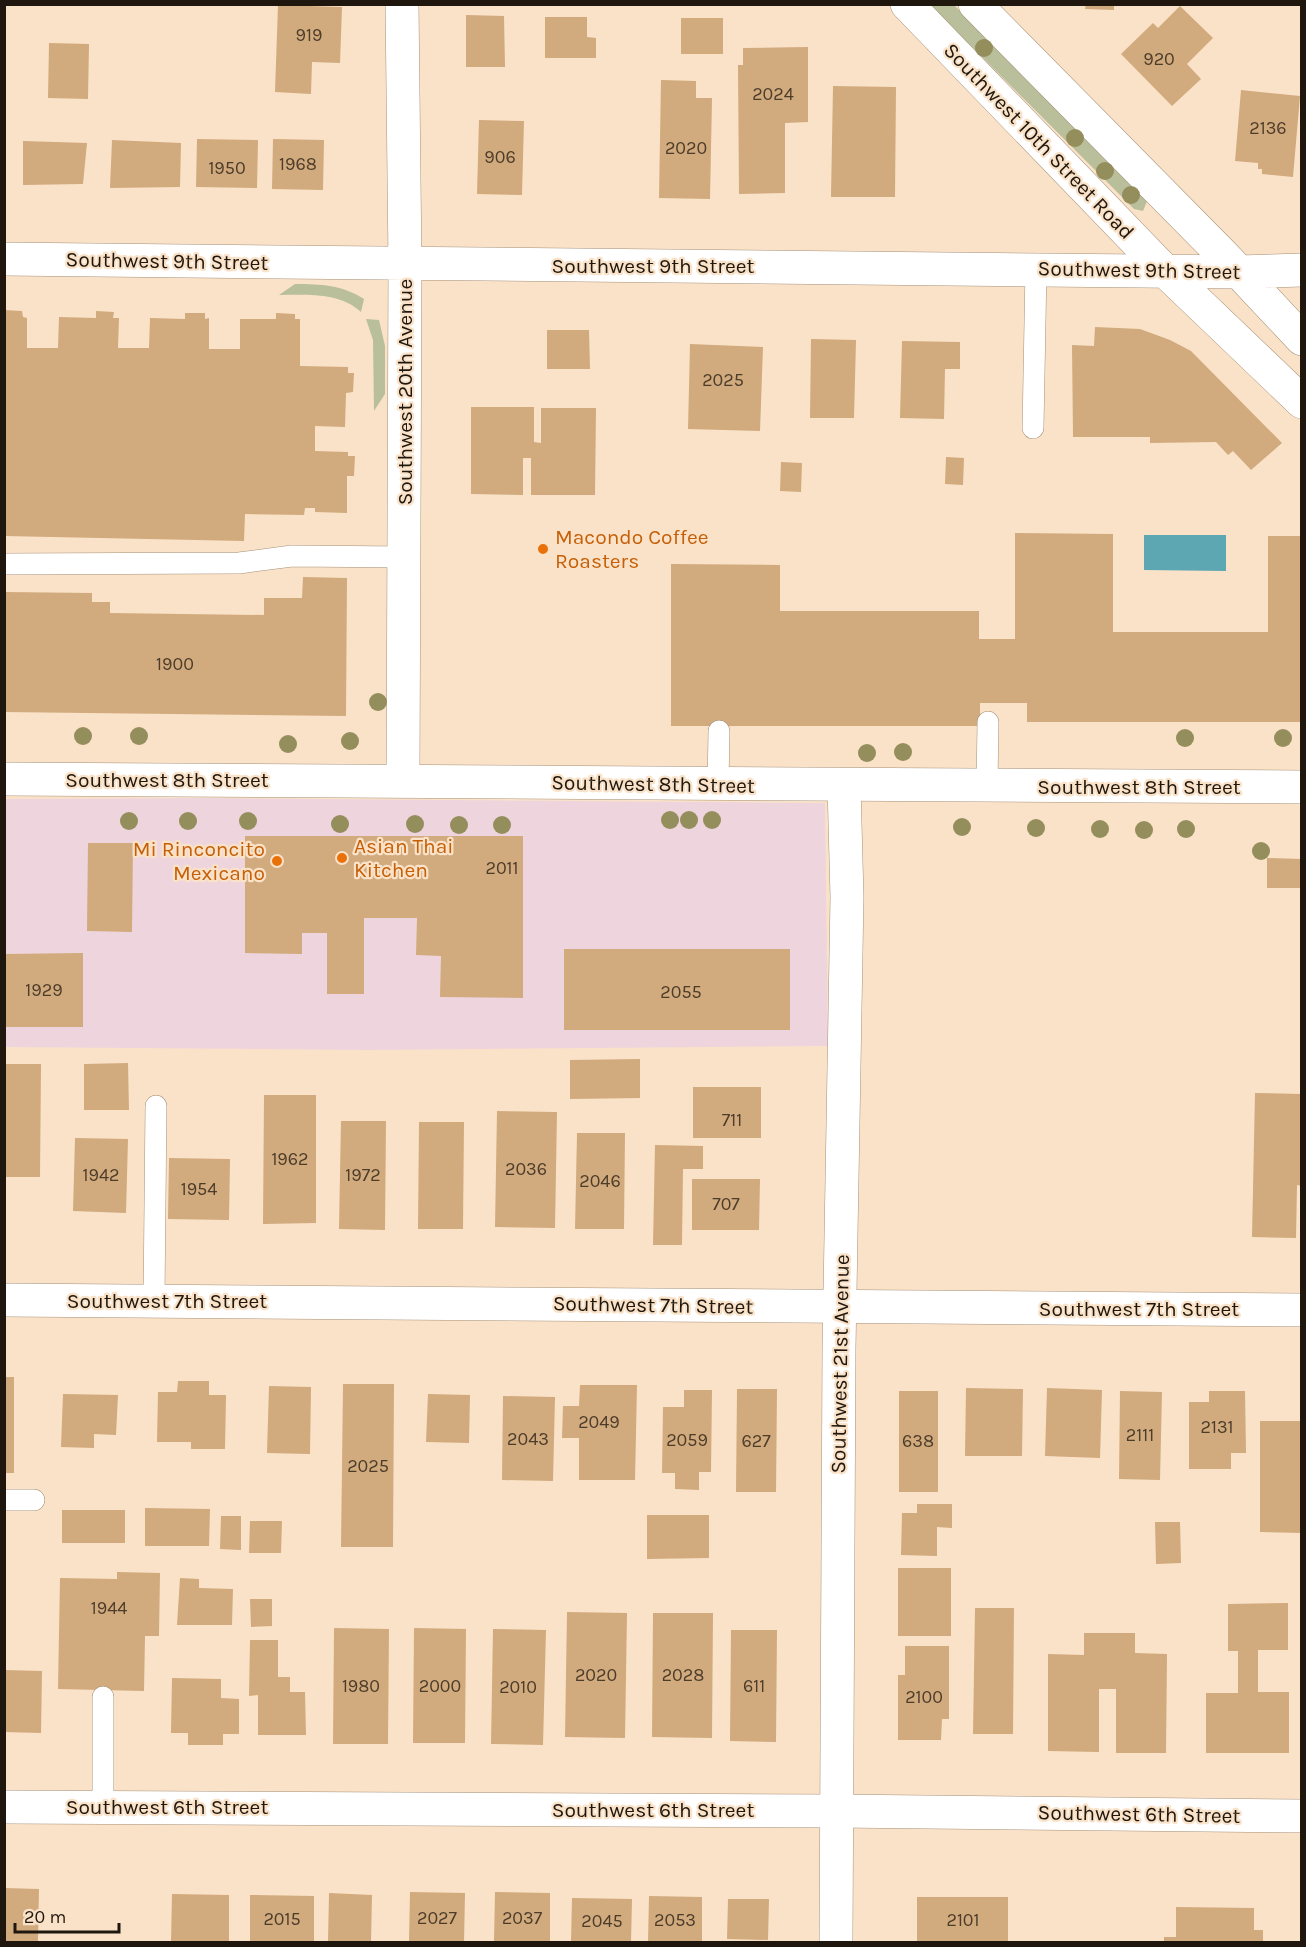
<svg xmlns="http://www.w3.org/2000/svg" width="1306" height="1947" font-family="Karla,sans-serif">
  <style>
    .commercial { fill: #eed5dd }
    .green { fill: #b8bf9a }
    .water { fill: #5da7b3 }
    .building { fill: #d1aa7d }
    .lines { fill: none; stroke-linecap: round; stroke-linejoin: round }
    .lane-casing { stroke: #a69179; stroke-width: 22 }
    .street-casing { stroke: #a69179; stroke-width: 34 }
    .secondary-casing { stroke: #a69179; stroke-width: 34 }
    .primary-casing { stroke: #a69179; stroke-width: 34 }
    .lane { stroke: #fff; stroke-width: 21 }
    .street { stroke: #fff; stroke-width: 33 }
    .secondary { stroke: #fff; stroke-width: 33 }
    .primary { stroke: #fff; stroke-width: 33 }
    .tree { fill: #948d5c }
    .food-dot { fill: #e8710a; stroke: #fae2c8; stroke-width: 2 }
    .labels { text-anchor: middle; stroke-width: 4.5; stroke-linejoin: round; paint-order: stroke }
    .number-label { font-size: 18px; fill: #4c3c2a }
    .street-label { font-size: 21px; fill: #1f170e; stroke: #fae2c8 }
    .food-label { font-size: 21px; fill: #c56008; stroke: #fae2c8; text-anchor: start }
  </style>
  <rect width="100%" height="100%" fill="#fae2c8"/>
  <path class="commercial" d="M204,798L825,803L828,1046L368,1050L5,1047V799Z"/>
  <path class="green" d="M930,5H954L1145,196L1147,201L1143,211L1134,209Z
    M295,284C321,284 342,285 364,299L361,312C339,292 307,295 279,295Z
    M366,319L379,320L385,346V394L374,411L373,340Z"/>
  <path class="water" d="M1144,535H1226V571L1144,570Z"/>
  <path class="building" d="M1086,4H1114V10L1085,9Z
    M278,5L342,7L340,63L312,62L311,94L275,92Z
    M1180,6L1213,38L1187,64L1201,79L1172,106L1121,54L1153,23L1158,28Z
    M466,15L504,16L505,67H466Z
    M545,17H587V37L596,38V58H545Z
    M681,18H723V54H681Z
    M49,43L89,44L88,99L48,98Z
    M808,47V122L785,123V193L739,194L738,65H743V48Z
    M661,80L696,81V98H712L710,199L659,198Z
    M833,86L896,87L895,197H831Z
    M1241,90L1300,96L1293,177L1262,174V169H1258V163L1235,161Z
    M479,120L524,121L522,195L477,194Z
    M197,139L258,140L257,188L196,187Z
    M273,139L324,140L323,190L272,189Z
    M112,140L181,143L180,187L110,188Z
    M23,141L87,143L83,184L23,185Z
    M4,310L22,311L23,317L27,318V348H58L59,317L96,318V311L114,312L113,318H119L118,348H149L150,318L185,319V313H205V319L209,318V349H240V319H276V313L295,314V319H300V366L348,367V373H354L353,392L346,393L345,427L315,426V451L348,452V456H355L354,476H347V513L315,512V508H305L304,515L245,514L244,541L4,536Z
    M1095,327L1140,329L1170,340L1191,351L1282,443L1251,470L1233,451L1228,455L1216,442L1150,443V437H1073L1072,345L1094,346Z
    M547,330H589L590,369H547Z
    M811,339L856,340L854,418H810Z
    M902,341L960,342V369H945L944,419L900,418Z
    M690,344L763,347L760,431L688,429Z
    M471,407H534V442L541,443V408H596L595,495H531V458H523V495L471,494Z
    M946,457L964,458L963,485L945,484Z
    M781,462L802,463L801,492L780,491Z
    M1015,533L1113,534V632H1268V536H1302V722H1027V703H980V726H671V564L780,565V611H979V639H1015Z
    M303,577L347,578L346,716L4,712V592L92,593V602H110V613L264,615V598H302Z
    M245,836H523V998L440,997L441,956L416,955L417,918H364V994H327V933H302V954L245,953Z
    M88,843H133L132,932L87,931Z
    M1267,858L1302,859V888H1267Z
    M564,949H790V1030H564Z
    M83,953V1027H4V954Z
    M640,1059V1098L570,1099V1060Z
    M128,1063L129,1110H84V1064Z
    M4,1064H41L40,1177H4Z
    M693,1087H761V1138H693Z
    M1255,1093L1302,1094V1186L1297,1185L1296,1238L1252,1237Z
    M264,1095H316V1223L263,1224Z
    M497,1111L557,1112L555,1228L495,1227Z
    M341,1121H386L385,1230L339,1229Z
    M419,1122H464L463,1229H418Z
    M577,1133H625L624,1229H575Z
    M75,1138L128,1139L126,1213L73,1211Z
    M655,1145L703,1146V1169H683L682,1245H653Z
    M169,1158L230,1159L229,1220L168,1219Z
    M692,1179H760L759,1230H692Z
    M4,1377H14V1473H4Z
    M178,1381H209V1395H226L225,1449H191V1442H157L158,1392H177Z
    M343,1384H394L393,1547H341Z
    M580,1385H637L635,1480H579V1438H562L563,1406H579Z
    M269,1386L311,1387L310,1454L267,1453Z
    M966,1388L1023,1389L1022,1456H965Z
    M1047,1388L1102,1390L1100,1458L1045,1456Z
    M737,1389H777L776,1492H736Z
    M684,1390H712L711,1472H699V1490L675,1489V1473H662L663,1407H684Z
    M899,1391H938V1492H899Z
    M1120,1391L1162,1392L1160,1480L1119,1479Z
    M1209,1391H1245L1246,1453H1231V1469H1189V1402H1209Z
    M63,1394L118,1395L116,1435L94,1434V1448L61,1447Z
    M428,1394L470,1395L469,1443L426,1442Z
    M503,1396L555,1397L553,1481L502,1480Z
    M1260,1421H1302V1533L1260,1532Z
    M917,1504H952V1528L937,1527V1556L901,1555L902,1513H917Z
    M145,1508L210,1509L209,1546H145Z
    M62,1510H125V1543H62Z
    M647,1515H709V1558L647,1559Z
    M221,1516H241V1550L220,1549Z
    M250,1521H282L281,1553H249Z
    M1155,1522H1180L1181,1563L1156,1564Z
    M898,1568H951V1636H898Z
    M117,1572L160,1573L159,1636H145L144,1691L58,1689L60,1578L117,1579Z
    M180,1578L199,1579V1588L233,1589L232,1625H177Z
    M250,1599H272V1626L251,1627Z
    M1288,1603V1650H1258V1692H1289V1753H1206V1693H1238V1651H1228V1604Z
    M975,1608H1014L1013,1734H973Z
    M567,1612L627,1613L625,1738L565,1737Z
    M653,1613H713L712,1738L652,1737Z
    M334,1628L389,1629L388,1744H333Z
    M414,1628L466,1629L465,1743H413Z
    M493,1629L546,1630L543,1745L491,1744Z
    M731,1630H777L776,1742L730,1741Z
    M1084,1633H1135V1653L1167,1654L1166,1753H1116V1689H1099V1752L1048,1751V1654L1084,1655Z
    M250,1640H278V1677H290V1692H305L306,1735H258V1695L249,1696Z
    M905,1646H949V1719H942L941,1740H898V1675H905Z
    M4,1670L42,1671L41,1733L4,1732Z
    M172,1678L221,1679V1698L239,1699V1734H223V1745H188V1733H171Z
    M4,1888L39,1889L38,1942H4Z
    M410,1892L465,1893L464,1942H409Z
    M495,1892L550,1893V1942H494Z
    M329,1893L372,1895L371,1942H328Z
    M172,1894L229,1895V1942H171Z
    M250,1895L314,1896V1942H250Z
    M649,1896L702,1897V1942H648Z
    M917,1897H1008V1942H917Z
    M572,1898L632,1899L631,1942H571Z
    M728,1899H769L768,1940L727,1939Z
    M1176,1907L1254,1908V1930H1263V1942H1164V1937H1176Z"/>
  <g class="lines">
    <g class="lane-casing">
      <path id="lane" d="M1033,428L1036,269
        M4,564L239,563L292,556L405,557
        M718,785L719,731
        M987,786L988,722
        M154,1301L156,1106
        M4,1500H34
        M103,1807V1697"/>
    </g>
    <g class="street-casing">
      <path id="street" d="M402,4L405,264L403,780
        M907,4L1164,270L1302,402
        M975,4L1224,256L1302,339
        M4,259L1239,272L1302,270
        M836,1942L839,1349L847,897L844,786"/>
    </g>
    <g class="secondary-casing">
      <path id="secondary" d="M4,1807L836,1811L1302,1816"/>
    </g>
    <g class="primary-casing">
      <path id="primary" d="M4,779L1302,787
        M4,1300L1302,1310"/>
    </g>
    <use href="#lane" class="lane"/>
    <use href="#street" class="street"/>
    <use href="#secondary" class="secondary"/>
    <use href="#primary" class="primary"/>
  </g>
  <g class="tree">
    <circle cx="984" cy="48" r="9"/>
    <circle cx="1075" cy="138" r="9"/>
    <circle cx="1105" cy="171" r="9"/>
    <circle cx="1131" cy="195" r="9"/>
    <circle cx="378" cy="702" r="9"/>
    <circle cx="83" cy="736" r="9"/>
    <circle cx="139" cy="736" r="9"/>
    <circle cx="1185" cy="738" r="9"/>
    <circle cx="1283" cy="738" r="9"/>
    <circle cx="350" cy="741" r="9"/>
    <circle cx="288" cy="744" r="9"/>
    <circle cx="903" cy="752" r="9"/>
    <circle cx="867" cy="753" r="9"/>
    <circle cx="670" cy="820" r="9"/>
    <circle cx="689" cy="820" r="9"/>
    <circle cx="712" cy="820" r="9"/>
    <circle cx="129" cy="821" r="9"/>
    <circle cx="188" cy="821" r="9"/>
    <circle cx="248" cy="821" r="9"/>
    <circle cx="340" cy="824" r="9"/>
    <circle cx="415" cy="824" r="9"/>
    <circle cx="459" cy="825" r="9"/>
    <circle cx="502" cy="825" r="9"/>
    <circle cx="962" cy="827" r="9"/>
    <circle cx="1036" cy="828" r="9"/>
    <circle cx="1100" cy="829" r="9"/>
    <circle cx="1186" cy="829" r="9"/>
    <circle cx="1144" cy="830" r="9"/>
    <circle cx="1261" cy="851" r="9"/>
  </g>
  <g class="food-dot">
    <circle cx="543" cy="549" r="6"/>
    <circle cx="342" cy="858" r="6"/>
    <circle cx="277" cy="861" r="6"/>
  </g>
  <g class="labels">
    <g class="number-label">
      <text x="309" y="41">919</text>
      <text x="1159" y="65">920</text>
      <text x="773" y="100">2024</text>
      <text x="1268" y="134">2136</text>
      <text x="686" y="154">2020</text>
      <text x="500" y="163">906</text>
      <text x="298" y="170">1968</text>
      <text x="227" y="174">1950</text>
      <text x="723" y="386">2025</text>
      <text x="175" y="670">1900</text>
      <text x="502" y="874">2011</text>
      <text x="44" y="996">1929</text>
      <text x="681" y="998">2055</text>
      <text x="732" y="1126">711</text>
      <text x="290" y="1165">1962</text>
      <text x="526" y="1175">2036</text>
      <text x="101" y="1181">1942</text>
      <text x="363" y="1181">1972</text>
      <text x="600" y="1187">2046</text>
      <text x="199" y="1195">1954</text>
      <text x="726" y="1210">707</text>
      <text x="599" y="1428">2049</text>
      <text x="1217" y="1433">2131</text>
      <text x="1140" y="1441">2111</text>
      <text x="528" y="1445">2043</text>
      <text x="687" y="1446">2059</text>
      <text x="756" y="1447">627</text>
      <text x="918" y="1447">638</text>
      <text x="368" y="1472">2025</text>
      <text x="109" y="1614">1944</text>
      <text x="596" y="1681">2020</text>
      <text x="683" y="1681">2028</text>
      <text x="361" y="1692">1980</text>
      <text x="440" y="1692">2000</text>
      <text x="754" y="1692">611</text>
      <text x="518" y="1693">2010</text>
      <text x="924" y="1703">2100</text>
      <text x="437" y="1924">2027</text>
      <text x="522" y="1924">2037</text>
      <text x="282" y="1925">2015</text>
      <text x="675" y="1926">2053</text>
      <text x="963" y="1926">2101</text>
      <text x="602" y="1927">2045</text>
    </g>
    <g class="street-label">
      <text transform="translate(1039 141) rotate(46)" y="7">Southwest 10th Street Road</text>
      <text transform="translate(167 261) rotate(1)" y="7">Southwest 9th Street</text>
      <text x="653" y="273">Southwest 9th Street</text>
      <text transform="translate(1139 270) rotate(1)" y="7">Southwest 9th Street</text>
      <text transform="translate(405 392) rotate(-90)" y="7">Southwest 20th Avenue</text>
      <text x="167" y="787">Southwest 8th Street</text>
      <text transform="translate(653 784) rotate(1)" y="7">Southwest 8th Street</text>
      <text x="1139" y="794">Southwest 8th Street</text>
      <text x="167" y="1308">Southwest 7th Street</text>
      <text transform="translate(653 1305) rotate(1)" y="7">Southwest 7th Street</text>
      <text x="1139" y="1316">Southwest 7th Street</text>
      <text transform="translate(840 1364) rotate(-89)" y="7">Southwest 21st Avenue</text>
      <text x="167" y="1814">Southwest 6th Street</text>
      <text x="653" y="1817">Southwest 6th Street</text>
      <text transform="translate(1139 1814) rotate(1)" y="7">Southwest 6th Street</text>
    </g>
    <g class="food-label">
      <text x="555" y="544">Macondo Coffee<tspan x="555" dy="24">Roasters</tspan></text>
      <text x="354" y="853">Asian Thai<tspan x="354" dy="24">Kitchen</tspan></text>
      <text x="265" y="856" text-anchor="end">Mi Rinconcito<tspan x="265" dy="24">Mexicano</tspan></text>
    </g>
  </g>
  <rect width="1306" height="1947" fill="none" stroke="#1f170e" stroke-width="12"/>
  <path d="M15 1923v9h104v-9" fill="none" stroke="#1f170e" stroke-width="3"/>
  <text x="24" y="1923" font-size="18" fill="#1f170e" stroke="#fae2c8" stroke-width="4.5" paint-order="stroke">20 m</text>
</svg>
